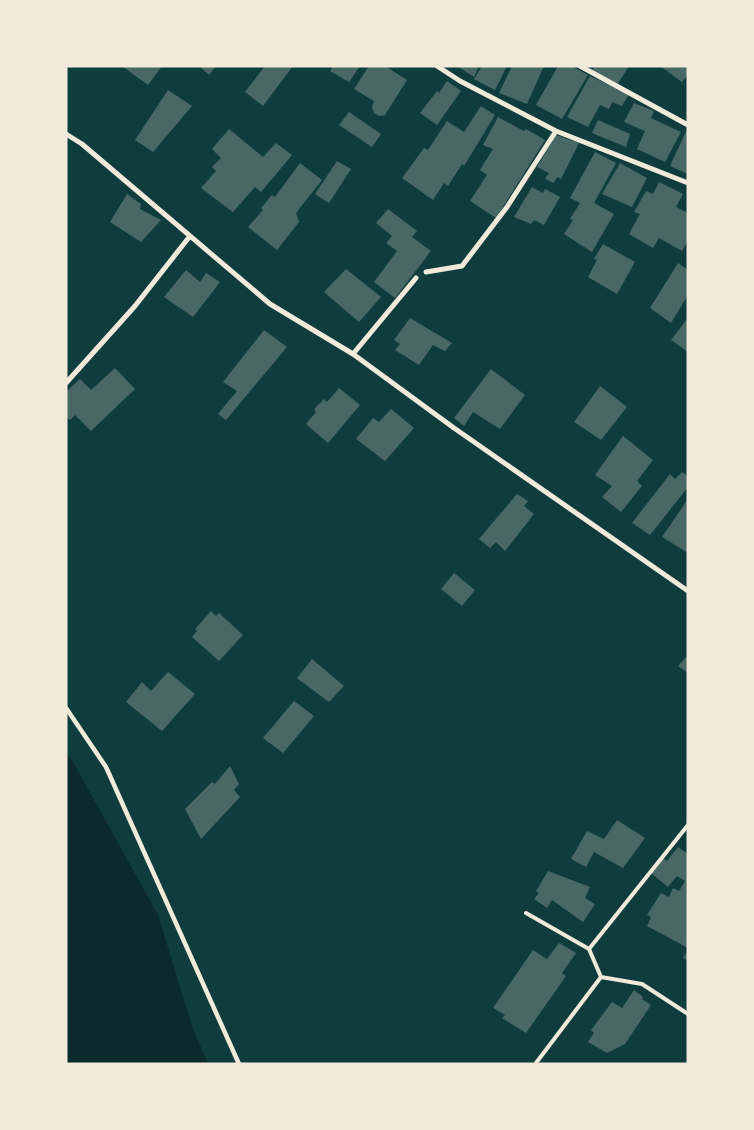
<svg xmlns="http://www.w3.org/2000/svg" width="754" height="1130" font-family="'PT Sans',sans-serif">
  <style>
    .water { fill: #0a2a2b }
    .building { fill: #486865 }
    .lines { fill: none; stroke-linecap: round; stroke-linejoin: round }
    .service { stroke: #f1e9da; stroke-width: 4 }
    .pedestrian { stroke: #f1e9da; stroke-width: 4.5 }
    .minor { stroke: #f1e9da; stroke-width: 5 }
  </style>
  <rect width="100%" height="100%" fill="#0f3d3e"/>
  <path class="water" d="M66,753L72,760L158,915L192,1026L208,1064H66Z"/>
  <path class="building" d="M122,66H162L148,85Z
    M199,66H216L209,75Z
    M265,66H293L263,106L245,92Z
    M333,66H360L349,82L330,71Z
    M369,66H385L407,80L385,115L379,116L374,113L372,107L374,101L354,89Z
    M457,66H479L474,77Z
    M482,66H507L495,90L474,79Z
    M512,66H544L527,104L499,93Z
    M558,66H572L588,75L562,119L536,105Z
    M595,66H629L617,85L592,71Z
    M660,66H688V75L682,82Z
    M590,76L629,94L622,106L612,102L609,109L600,105L588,127L567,117Z
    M447,81L461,91L437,125L420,113L437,91L439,93Z
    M168,90L192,106L153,152L135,140Z
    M634,103L654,111L651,118L681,132L665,162L637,149L645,131L624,122Z
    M481,106L495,115L464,166L462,164L448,186L444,183L433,200L402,178L424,148L428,150L447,121L464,132Z
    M349,112L381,134L372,147L339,125Z
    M498,117L524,131L526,129L545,140L496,218L470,201L487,175L480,170L493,149L483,145Z
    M598,120L630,134L626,147L592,133Z
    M688,127V174L670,166Z
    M229,129L263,157L276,143L292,155L261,192L255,187L233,212L201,188L216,171L212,167L221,158L212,149Z
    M556,135L579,143L561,179L557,177L554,183L545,179L549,173L537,167Z
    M595,152L616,163L594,203L614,214L592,252L564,234L573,220L570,219L580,203L570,198Z
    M337,161L351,169L329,203L315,194Z
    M300,163L322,180L296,213L299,222L277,250L248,227L263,210L261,208L272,195L275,197Z
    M620,163L647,178L632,207L602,194Z
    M659,182L683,194L676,207L688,213V240L682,251L659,238L653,248L629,234L640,214L634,212L646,191L653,194Z
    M532,187L543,193L545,189L560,197L544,225L534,220L531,224L514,217Z
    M127,194L141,204L140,209L161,220L141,242L110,222Z
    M388,209L417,231L412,237L431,251L395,298L374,282L397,251L386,243L392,236L376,223Z
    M603,244L635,262L617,294L588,277L597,260L594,259Z
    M678,263L688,270V295L671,323L650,308Z
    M346,269L381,297L359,322L324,292Z
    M186,270L200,282L206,273L220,282L193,317L164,297Z
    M410,318L452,343L445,351L433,345L419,365L395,350L400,344L394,340Z
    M688,318V352L671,340Z
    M264,330L287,347L226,420L218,414L237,391L223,382Z
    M115,368L135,389L91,431L75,415L70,420L66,417V392L80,379L91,390Z
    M491,369L525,395L500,429L473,412L464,426L454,418Z
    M600,386L627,407L601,440L574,422Z
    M339,388L360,405L328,443L306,424L316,412L314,409L324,399L327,402Z
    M391,409L414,428L385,461L356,439L373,418L379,422Z
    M623,436L653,460L637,481L642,486L621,512L602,497L612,486L595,475Z
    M682,472L688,476V487L650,535L632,523L670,474L675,479Z
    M517,494L528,501L524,506L534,514L505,551L496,542L490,548L479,539Z
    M688,499V553L662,537Z
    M454,573L475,590L462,606L441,589Z
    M211,611L216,616L219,613L243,635L219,661L192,637L197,631L195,629Z
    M688,655V673L678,666Z
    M312,659L344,686L329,702L297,678Z
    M168,672L195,694L162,731L126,702L142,682L151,691Z
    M294,701L314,716L283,753L263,738Z
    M230,766L239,784L234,790L240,797L201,839L185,809L212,782L215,784Z
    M617,820L645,838L623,868L594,852L586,867L571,859L587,831L604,839Z
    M678,847L688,854V948L647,926L651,917L647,915L661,893L669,897L673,888L679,891L685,881L677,876L668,887L651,873L663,858L667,861Z
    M548,871L590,887L585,898L595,904L583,922L552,900L547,908L534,899L539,893L536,891Z
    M559,943L576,953L562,973L566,976L526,1033L502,1018L505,1015L493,1008L533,950L547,959Z
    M688,950V960L683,958Z
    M634,990L643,997L642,999L651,1005L625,1044L607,1053L588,1042L594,1033L591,1030L612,1002L622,1008Z"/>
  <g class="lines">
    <path class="service" d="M526,913L589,949L688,825
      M601,977L642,984L688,1014
      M536,1063L601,977L589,949"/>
    <path class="pedestrian" d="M66,708L106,767L239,1064"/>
    <path class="minor" d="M437,66L460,81L556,131L688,183
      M580,66L688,125
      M66,134L82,144L270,304L353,354L454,428L688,591
      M426,272L462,266L507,207L556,131
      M353,354L416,278
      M66,383L135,306L190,236"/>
  </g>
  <rect width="754" height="1130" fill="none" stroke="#f1e9da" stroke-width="135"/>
</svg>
